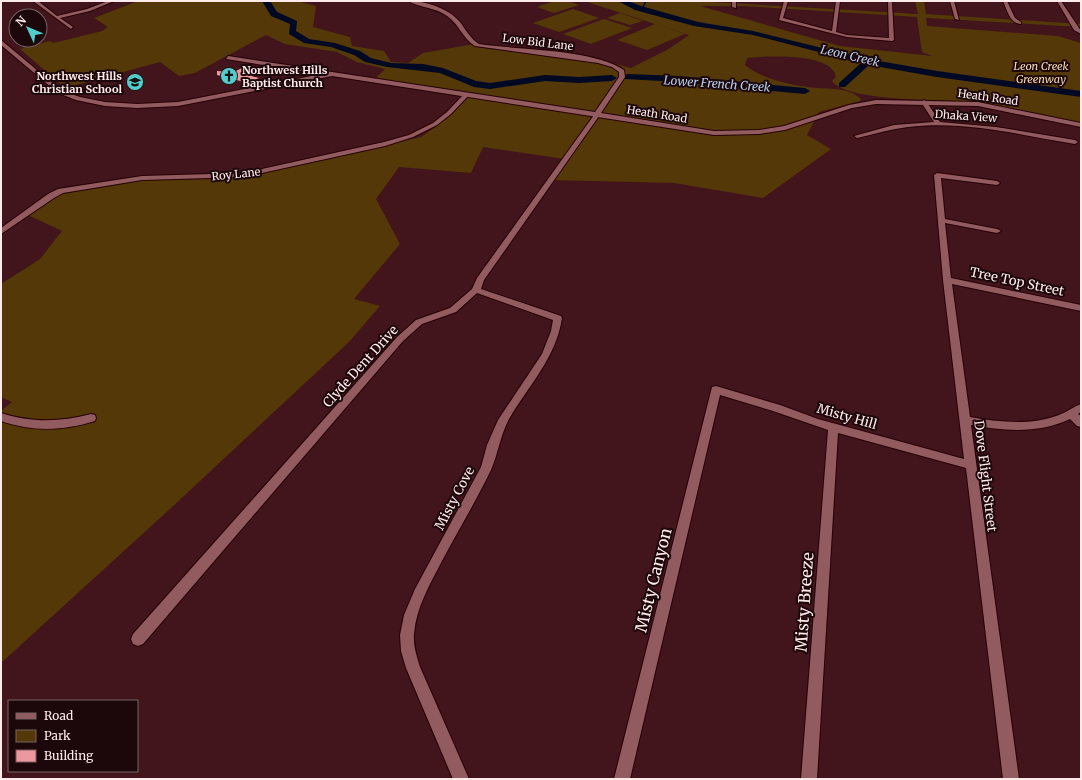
<svg xmlns="http://www.w3.org/2000/svg" width="1082" height="780" font-family="Merriweather,serif">
  <style>
    .green { fill: #543808; fill-rule: evenodd }
    .lines { fill: none; stroke-linecap: round; stroke-linejoin: round }
    .stream { stroke: #000924; stroke-width: 1.5 }
    .river { fill: #000924; fill-rule: evenodd }
    .building { fill: #ed979e }
    .minor-casing { stroke: #260005; stroke-width: 2 }
    .tertiary-casing { stroke: #260005; stroke-width: 2 }
    .minor { fill: #925b60; fill-rule: evenodd }
    .tertiary { fill: #925b60; fill-rule: evenodd }
    .labels { text-anchor: middle; stroke-width: 4; stroke-linejoin: round; paint-order: stroke }
    .far-street-label { font-size: 11px; fill: #ffebec; stroke: #1c080a }
    .far-park-label { font-size: 11px; font-style: italic; fill: #f8debb; stroke: #1c080a }
    .far-poi-label { font-size: 11px; font-weight: bold; fill: #ffebec; stroke: #1c080a; text-anchor: start }
    .far-water-label { font-size: 12px; font-style: italic; fill: #b7d0f1; stroke: #1c080a }
    .street-label { font-size: 13px; fill: #ffebec; stroke: #1c080a }
    .near-street-label { font-size: 16px; fill: #ffebec; stroke: #1c080a }
  </style>
  <rect width="100%" height="100%" fill="#42141b"/>
  <path class="green" d="M138,1H297L316,6L313,27L350,37L352,46L384,51L391,62L408,63L423,53L474,44L604,61L631,68L667,50L689,35L584,1H694L918,14L915,1H924L926,14L1081,24V27L926,18L927,26L1058,36L1081,43V124C1043,117 1003,107 965,102C938,99 848,102 832,81L836,77C833,52 765,56 747,58L745,65C763,80 795,86 818,88C832,89 850,88 861,99L860,101L819,112L807,135L831,149L763,198L674,183L550,180L565,159L483,147L471,173L399,167L376,199L400,244L354,299L380,306L349,342L171,508L1,663V411L12,402L1,397V284L40,259L62,231L28,215L63,193L145,180L212,179L244,177L421,137L437,126L465,95L373,81L385,69L357,62L337,52L285,44L266,35L195,73L179,76L160,62L65,88L20,49L50,41L53,43L102,31L108,27L94,18ZM700,6H743L917,17L922,52L932,56L840,46Z
    M554,1H568L579,5L554,13L537,7Z
    M573,9L599,18L559,32L533,23Z
    M620,13L643,21L630,25L607,18Z
    M604,19L632,28L591,44L563,34Z
    M655,24L685,34L647,50L617,40Z"/>
  <g class="lines">
    <path class="stream" d="M642,9L646,1"/>
    <path class="river" d="M262,1H270L277,12L297,21L296,31L309,39L335,43L360,51L371,58L391,63L423,64L443,68L476,81L490,83L545,75L579,77L612,75L617,78L612,81L579,83L545,81L490,89L474,87L440,73L387,67L365,62L354,55L331,47L304,43L289,34L290,24L271,16Z
      M618,1H628L641,6L698,22L753,31L867,59L937,71L1081,91V97L937,77L869,65L845,87H839V83L861,63L753,35L694,26L635,10Z
      M628,74L679,76L805,88L810,91L805,94L679,82L625,79V75Z"/>
  </g>
  <path class="building" d="M242,68L257,71L251,76L259,78L248,83L217,75V71L234,72Z"/>
  <g class="lines">
    <g class="minor-casing">
      <path id="minor" d="M33,1H38L57,16L87,9L108,1H114L90,11L60,18L73,27L71,29Z
        M732,1H736V8L732,7Z
        M784,1H788L783,18L832,31L836,1H840L836,32L847,35L889,38L888,1H892L894,40L892,41L847,37L779,20Z
        M950,1H954L959,20L955,19Z
        M1003,1H1007L1015,18L1021,22V24C1010,24 1007,10 1003,1Z
        M1057,1H1061L1081,31V34L1074,30Z
        M228,56L332,72L335,74L332,76L226,59Z
        M464,94L469,95L451,114L437,125L413,137L385,146L244,177L142,180L63,193L54,198L1,234V228L48,194L58,189L142,176L244,173L384,142L409,135L433,123L447,112Z
        M924,100L926,101L940,122L996,127L1075,140L1078,142L1075,144C1020,135 964,120 908,127C891,129 874,134 857,138L854,136L894,125L934,122L921,102Z
        M594,115L599,116L484,280L481,289L561,316L562,318C556,358 529,385 509,419C500,436 498,454 491,470C476,501 458,531 442,561C430,584 416,608 414,634C413,646 417,657 420,667L469,779H453L406,668L401,651L400,635L404,615L415,589L481,467L487,445L498,420L542,354L551,331L553,320L477,293L456,312L422,324L403,341L143,644L138,646L133,644L131,639L133,634L397,337L416,320L450,308L472,289L477,278Z
        M937,173L997,181L1000,183L997,185L941,178L945,219L997,229L1001,231L997,233L945,223L951,278L1081,305V311L952,284L970,417C999,422 1030,426 1059,415C1067,412 1073,407 1081,404V412L1078,414L1081,416V427L1077,426L1070,419C1039,434 1004,431 971,425L1019,779H1003L966,468L838,433L817,779H801L828,430L773,411L720,395L630,779H614L712,387L716,386L780,405L818,419L964,459L943,280L934,175Z
        M1,413C32,423 60,422 91,414L95,415L96,418L95,421C63,431 33,432 1,421Z"/>
    </g>
    <g class="tertiary-casing">
      <path id="tertiary" d="M408,1C426,1 448,8 460,22C466,30 470,38 479,44C517,50 594,49 624,70L625,77L601,113L714,131L759,130L784,126L849,105L876,100L978,102L1081,123V127L978,106L876,104L852,108L785,130L759,134L714,135L332,76L178,106L137,108L105,106L76,100L58,93L1,45V40L62,91L80,97L105,102L137,104L178,102L332,72L595,112L619,77V72L612,67L598,63L475,46C463,39 459,24 447,16C435,7 420,8 408,1Z"/>
    </g>
    <use href="#minor" class="minor"/>
    <use href="#tertiary" class="tertiary"/>
  </g>
  <defs>
    <g id="church-disc" transform="scale(0.9)"><circle r="9.5" fill="#52cdcc" stroke="#1c080a"/><path d="M-1.2-6h2.4v3.5h3.3v2.4h-3.3V6h-2.4V-.1h-3.3v-2.4h3.3Z" fill="#111"/></g>
    <g id="school-disc" transform="scale(0.9)"><circle r="9.5" fill="#52cdcc" stroke="#1c080a"/><path d="M0-5L7-2L0 1L-7-2ZM-4 1L0 2.5L4 1V4Q0 6-4 4Z" fill="#111"/></g>
  </defs>
  <g fill-rule="evenodd">
    <use href="#church-disc" x="229" y="76"/>
    <use href="#school-disc" x="135" y="82"/>
  </g>
  <g class="labels">
    <g class="far-street-label">
      <text transform="translate(538 42) rotate(7)" y="4">Low Bid Lane</text>
      <text transform="translate(988 97) rotate(8)" y="4">Heath Road</text>
      <text transform="translate(657 114) rotate(9)" y="4">Heath Road</text>
      <text transform="translate(966 116) rotate(4)" y="4">Dhaka View</text>
      <text transform="translate(236 174) rotate(-6)" y="4">Roy Lane</text>
    </g>
    <g class="far-park-label">
      <text x="1041" y="70">Leon Creek<tspan x="1041" dy="13">Greenway</tspan></text>
    </g>
    <g class="far-poi-label">
      <text x="242" y="74">Northwest Hills<tspan x="242" dy="13">Baptist Church</tspan></text>
      <text x="122" y="80" text-anchor="end">Northwest Hills<tspan x="122" dy="13">Christian School</tspan></text>
    </g>
    <g class="far-water-label">
      <text transform="translate(850 56) rotate(13)" y="4">Leon Creek</text>
      <text transform="translate(717 84) rotate(4)" y="4">Lower French Creek</text>
    </g>
    <g class="street-label">
      <text transform="translate(1017 281) rotate(12)" y="5">Tree Top Street</text>
      <text transform="translate(360 366) rotate(-48)" y="5">Clyde Dent Drive</text>
      <text transform="translate(847 416) rotate(16)" y="5">Misty Hill</text>
      <text transform="translate(986 476) rotate(83)" y="5">Dove Flight Street</text>
      <text transform="translate(454 498) rotate(-62)" y="5">Misty Cove</text>
    </g>
    <g class="near-street-label">
      <text transform="translate(653 580) rotate(-76)" y="6">Misty Canyon</text>
      <text transform="translate(804 602) rotate(-86)" y="6">Misty Breeze</text>
    </g>
  </g>
  <rect width="1082" height="780" fill="none" stroke="#ffebec" stroke-width="4"/>
  <rect x="8" y="700" width="130" height="72" fill="#1c080a" stroke="#776364"/>
  <rect x="16" y="713" width="20" height="6" fill="#925b60" stroke="#776364"/>
  <text x="44" y="720" font-size="12" fill="#ffebec">Road</text>
  <rect x="16" y="730" width="20" height="12" fill="#543808" stroke="#776364"/>
  <text x="44" y="740" font-size="12" fill="#ffebec">Park</text>
  <rect x="16" y="750" width="20" height="12" fill="#ed979e" stroke="#776364"/>
  <text x="44" y="760" font-size="12" fill="#ffebec">Building</text>
  <g transform="translate(28 28) rotate(314)"><circle r="19" fill="#1c080a" stroke="#776364"/>
  <path d="M0-3L7 15L0 10L-7 15Z" fill="#52cdcc"/>
  <text y="-6" font-size="11" font-weight="bold" text-anchor="middle" fill="#ffebec">N</text>
  </g>
</svg>
